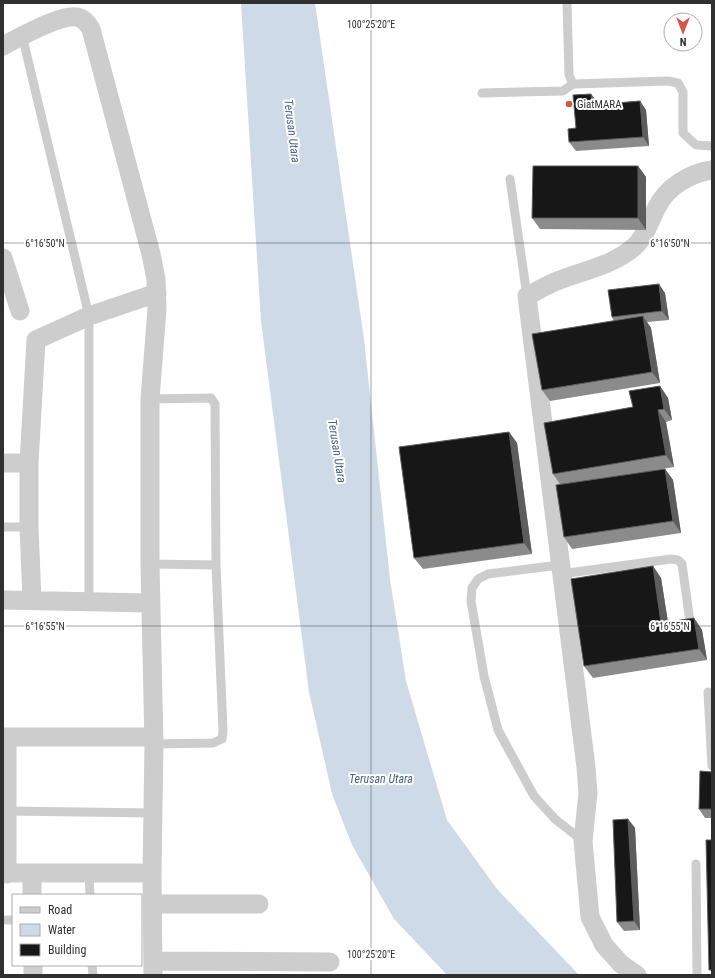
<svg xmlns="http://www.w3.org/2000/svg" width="715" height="978" font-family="'Roboto Condensed',sans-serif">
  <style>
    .water { fill: #cfdae9 }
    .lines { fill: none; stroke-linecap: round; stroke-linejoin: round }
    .service { stroke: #cdcdcd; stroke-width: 9 }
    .minor { stroke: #cdcdcd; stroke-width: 19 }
    .wall { fill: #8b8b8b }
    .shaded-wall { fill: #5d5d5d }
    .building { fill: #171717; stroke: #5d5d5d }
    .ticks { fill: none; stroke: #303030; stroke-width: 1; stroke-opacity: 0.45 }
    .poi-dot { fill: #d0574a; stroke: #fff; stroke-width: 1.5 }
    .labels { text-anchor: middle; stroke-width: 4; stroke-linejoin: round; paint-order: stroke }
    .poi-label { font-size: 11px; fill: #303030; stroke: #fff; text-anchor: start }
    .water-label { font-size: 12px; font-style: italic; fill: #486589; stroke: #fff }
    .ticks-label { font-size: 10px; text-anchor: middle; fill: #303030; stroke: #fff; stroke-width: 4; stroke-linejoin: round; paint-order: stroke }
  </style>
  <rect width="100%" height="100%" fill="#fff"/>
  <path class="water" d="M241,3H315L364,339L390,579L406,681L447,820L497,889L579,975H447L394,919L352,845L332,794L309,692L261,321Z"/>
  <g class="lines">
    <path class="service" d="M567,3L569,75L573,84L668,81L678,83L683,92V133L696,145L712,146
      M22,35L89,316V602
      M482,93L563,91L573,84
      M510,179L527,296
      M150,399L211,398L215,404L216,565L223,731L222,739L213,743L154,744
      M3,527H29
      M150,564L216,565
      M559,565L488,574L478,579L472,588L471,601L484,676L498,730L534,796L555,819L583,841
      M561,574L671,559L678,560L682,564L691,629
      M708,692L712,766
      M7,811L153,813
      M696,864L697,975
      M89,873L90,895
      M3,920H13
      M92,965L93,975"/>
    <path class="minor" d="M3,46C17,38 62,14 76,17C84,18 87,23 91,29L151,254L156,279L157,309L150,399V564L154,744L152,873L153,975
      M3,258L20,311
      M3,463H29
      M3,600L150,603
      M32,600L29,527V463L36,340L89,316L157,293
      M3,737H154
      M7,737V874
      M3,873H152
      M32,874V895
      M152,904H259
      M153,961L330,962
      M33,965V975
      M637,975L621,964L604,945L590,917L583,841L588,793L586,767L527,296C537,291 547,285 557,281C582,271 615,265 635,246C645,237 650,221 656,209C666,187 690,173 712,170"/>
  </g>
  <path class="wall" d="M591,94L598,103V104L640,101L646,110L649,146L576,151L569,142Z
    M638,166L646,177V230L540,229L532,218Z
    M665,293L669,320L647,322L651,328L660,383L550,401L542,390L614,321L612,317Z
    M660,386L668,398L672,420L666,422L674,467L645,472L665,469L673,480L681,533L572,549L564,537L560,484L553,474L633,407Z
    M509,432L517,443L532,554L423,569L414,558Z
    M653,566L661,578L668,622L694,618L702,630L707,660L593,678L584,666Z
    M712,772V818H705L699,809Z
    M628,819L635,828L640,930L624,931L617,922Z"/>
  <path class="shaded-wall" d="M591,94L598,103V113L592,105Z
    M640,101L646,110L649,146L643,137Z
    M638,166L646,177V230L638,218Z
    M659,284L665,293L669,320L662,311Z
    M643,316L651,328L660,383L652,372Z
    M660,386L668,398L672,420L664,409Z
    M658,410L666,422L674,467L666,455Z
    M509,432L517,443L532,554L524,543Z
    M665,469L673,480L681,533L673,521Z
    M653,566L661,578L670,635L661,623Z
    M694,618L702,630L707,660L699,649Z
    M628,819L635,828L640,930L634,921Z"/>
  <path class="building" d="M591,94L592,105L640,101L643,137L569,142L568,129L576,128L573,95Z
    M533,166H638V218H532Z
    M659,284L662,311L612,317L608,290Z
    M643,316L652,372L542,390L532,334Z
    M660,386L664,409L658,410L666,455L553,474L544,423L633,407L629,391Z
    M509,432L524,543L414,558L399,447Z
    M665,469L673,521L564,537L556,485Z
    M653,566L661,623L694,618L699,649L584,666L571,579Z
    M700,771L712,772V809H699Z
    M628,819L634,921L617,922L613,820Z
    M706,840H712V970H709Z"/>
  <path class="ticks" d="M371,3V975M3,243H712M3,626H712"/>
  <circle class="poi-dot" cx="569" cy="104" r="4"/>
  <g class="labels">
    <g class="poi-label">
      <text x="577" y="108">GiatMARA</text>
    </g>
    <g class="water-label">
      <text transform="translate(292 131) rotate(83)" y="4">Terusan Utara</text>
      <text transform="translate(337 451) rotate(81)" y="4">Terusan Utara</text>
      <text x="381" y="783">Terusan Utara</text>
    </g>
  </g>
  <g class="ticks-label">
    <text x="371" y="28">100°25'20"E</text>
    <text x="670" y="247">6°16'50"N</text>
    <text x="45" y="247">6°16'50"N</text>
    <text x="670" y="630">6°16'55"N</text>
    <text x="45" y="630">6°16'55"N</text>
    <text x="371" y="958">100°25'20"E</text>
  </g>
  <rect width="715" height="978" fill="none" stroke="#303030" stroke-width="8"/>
  <rect x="12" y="894" width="130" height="72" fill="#ffffff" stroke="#acacac"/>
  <rect x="20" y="907" width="20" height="6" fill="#cdcdcd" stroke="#acacac"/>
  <text x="48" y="914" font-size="12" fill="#303030">Road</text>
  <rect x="20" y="924" width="20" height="12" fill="#cfdae9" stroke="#acacac"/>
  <text x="48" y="934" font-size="12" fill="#303030">Water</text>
  <rect x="20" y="944" width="20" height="12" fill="#171717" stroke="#acacac"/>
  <text x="48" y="954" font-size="12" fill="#303030">Building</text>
  <g transform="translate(683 32) rotate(180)"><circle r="19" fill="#ffffff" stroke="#acacac"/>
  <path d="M0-3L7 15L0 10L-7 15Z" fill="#d0574a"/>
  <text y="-6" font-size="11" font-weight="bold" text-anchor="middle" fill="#303030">N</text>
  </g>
</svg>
